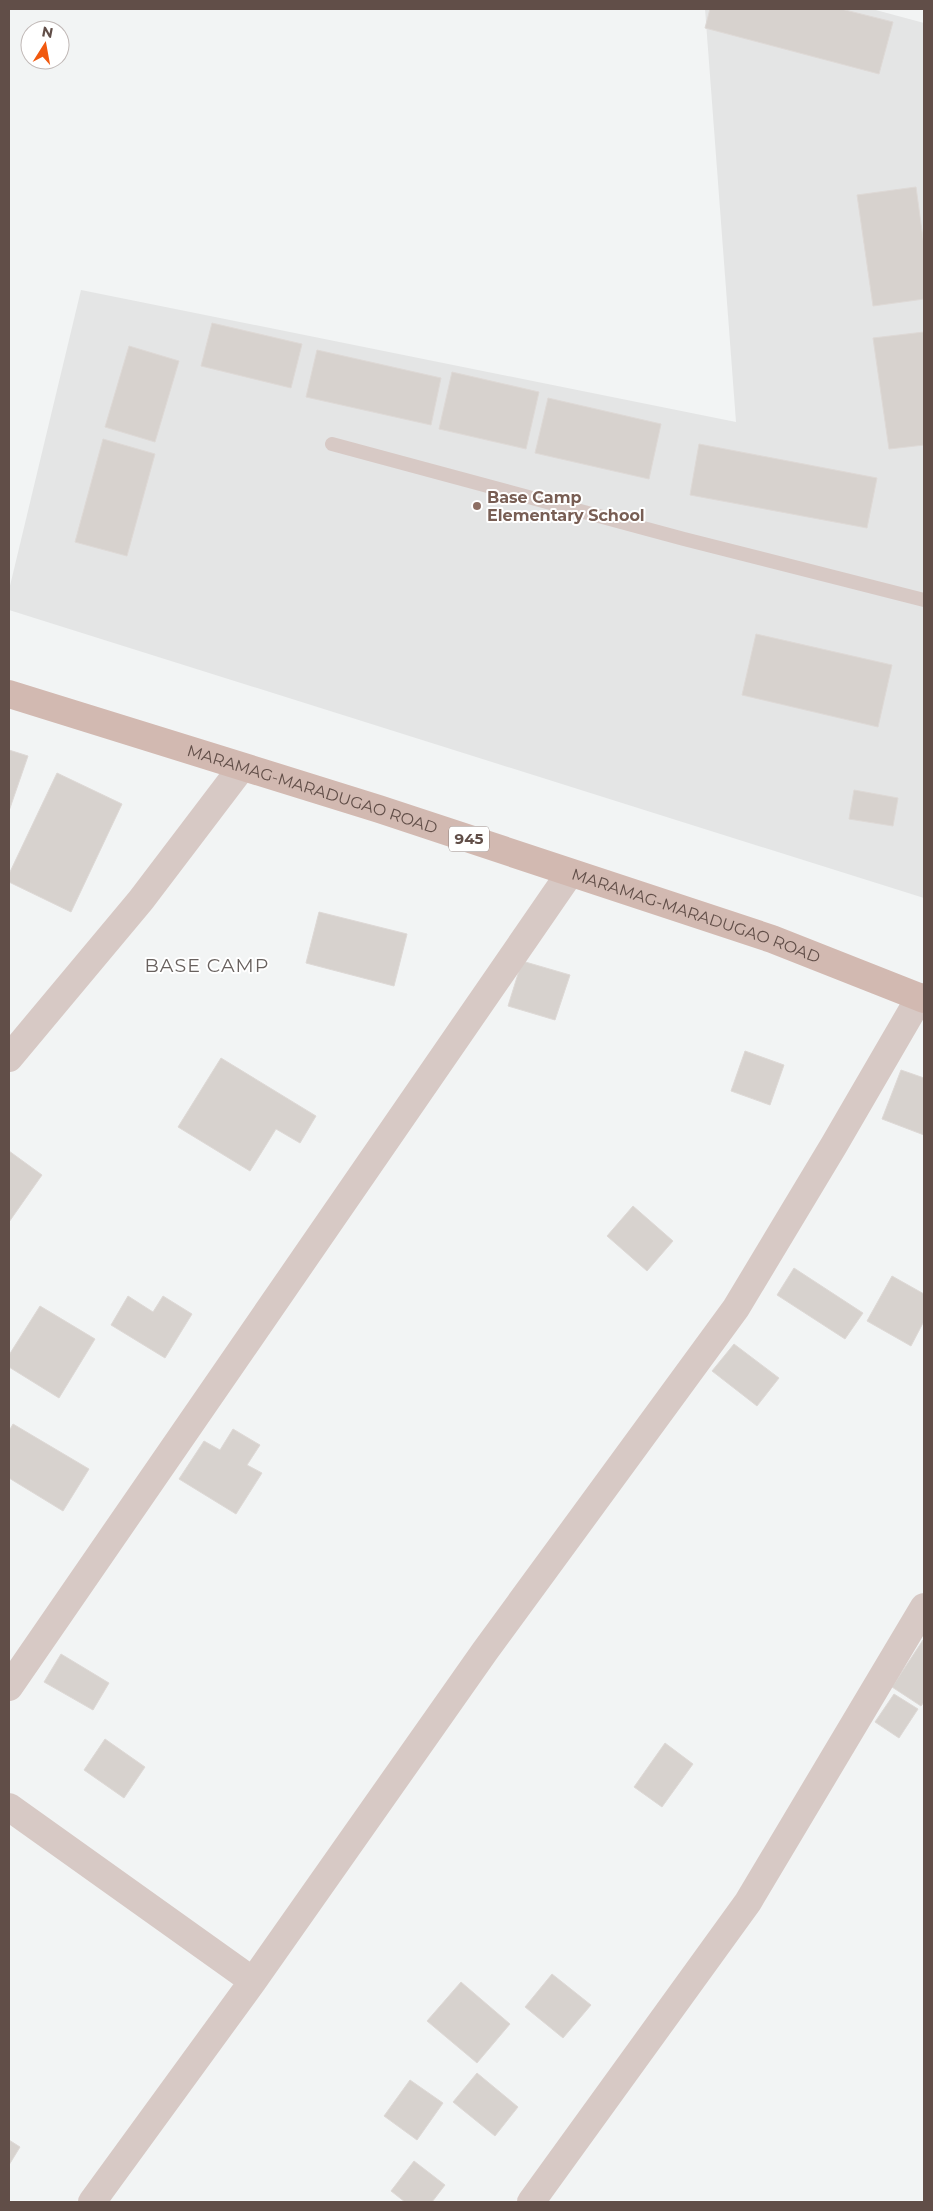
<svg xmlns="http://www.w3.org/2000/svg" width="933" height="2211" font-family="Montserrat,sans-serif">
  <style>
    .education { fill: #e4e5e5 }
    .building { fill: #d7d2ce; stroke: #ded9d6 }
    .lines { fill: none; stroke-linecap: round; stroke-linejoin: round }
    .service { stroke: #d7c9c5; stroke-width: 14 }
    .minor { stroke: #d7c9c5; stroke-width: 28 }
    .primary { stroke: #d2b9b1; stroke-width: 28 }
    .education-dot { fill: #8d6e63; stroke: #fff; stroke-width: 2 }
    .labels { text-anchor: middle; stroke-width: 4; stroke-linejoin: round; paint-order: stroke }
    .shield { fill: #fff; stroke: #90837f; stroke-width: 1 }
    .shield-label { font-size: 15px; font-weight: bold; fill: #614e48 }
    .education-label { font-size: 16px; font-weight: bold; fill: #785e54; stroke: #fff; text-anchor: start }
    .street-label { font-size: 16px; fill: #614e48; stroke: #fff }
    .quarter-label { font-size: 19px; letter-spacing: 1px; fill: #68615e; stroke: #fff }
  </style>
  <rect width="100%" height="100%" fill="#f2f4f4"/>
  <path class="education" d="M705,9H872L924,23V898L9,610V590L81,290L736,422Z"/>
  <path class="building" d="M710,9H841L893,22L879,74L705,28Z
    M916,187L924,246V299L873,306L857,195Z
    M212,323L302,344L291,388L201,366Z
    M924,332V445L889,449L873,338Z
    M129,346L179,361L155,442L105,427Z
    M317,350L441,378L431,425L306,397Z
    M452,372L539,392L526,449L439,429Z
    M548,398L661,424L649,479L535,453Z
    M103,439L155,454L127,556L75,542Z
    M699,444L877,478L867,528L690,495Z
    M756,634L892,665L878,727L742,695Z
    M9,750L28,756L9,811Z
    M57,773L122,804L71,912L9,882V874Z
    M854,790L898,798L893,826L849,819Z
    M319,912L407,934L394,986L306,963Z
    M522,961L570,975L555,1020L508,1006Z
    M745,1051L784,1065L770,1105L731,1091Z
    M221,1058L316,1116L300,1143L276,1129L250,1171L178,1127Z
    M901,1070L924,1078V1135L882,1119Z
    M9,1151L42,1175L9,1222Z
    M633,1206L673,1241L647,1271L607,1236Z
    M794,1268L863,1313L845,1339L777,1295Z
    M892,1276L924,1294V1321L911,1346L867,1321Z
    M128,1296L153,1312L163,1296L192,1314L165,1358L111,1325Z
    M40,1306L95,1339L59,1398L9,1367V1355Z
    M734,1344L779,1378L757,1406L712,1371Z
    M13,1424L89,1469L63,1511L9,1478V1431Z
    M233,1429L260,1445L247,1465L262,1473L236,1514L179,1479L204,1441L220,1450Z
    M923,1640L924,1702L921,1706L892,1687Z
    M61,1654L109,1683L93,1710L44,1682Z
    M894,1694L918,1709L899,1738L875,1722Z
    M105,1739L145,1767L124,1798L84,1770Z
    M665,1743L693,1764L662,1807L634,1787Z
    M552,1974L591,2005L563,2038L525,2007Z
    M461,1982L510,2024L477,2063L427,2021Z
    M477,2073L518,2107L495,2136L453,2102Z
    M410,2080L443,2103L417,2140L384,2116Z
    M9,2140L20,2147L9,2165Z
    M414,2161L445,2185L432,2202H405L391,2191Z"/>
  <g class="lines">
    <path class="service" d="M332,444L684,539L924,600"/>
    <path class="minor" d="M9,1058L141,900L242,767
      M9,1687L570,873
      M9,1807L253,1981
      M92,2202L253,1981L485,1651L736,1308L834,1145L920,997
      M531,2202L748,1902L924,1607"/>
    <path class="primary" id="s1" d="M9,694L379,809L772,939L924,999"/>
  </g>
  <circle class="education-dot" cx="477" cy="506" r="5"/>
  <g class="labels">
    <rect class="shield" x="449" y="826.5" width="40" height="25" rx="4"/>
    <g class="shield-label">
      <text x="469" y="844">945</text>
    </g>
    <g class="education-label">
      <text x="487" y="503">Base Camp<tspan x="487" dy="18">Elementary School</tspan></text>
    </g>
    <g class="street-label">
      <text dy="6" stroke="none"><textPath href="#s1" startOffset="318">MARAMAG-MARADUGAO ROAD</textPath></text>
      <text dy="6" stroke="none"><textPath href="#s1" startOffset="722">MARAMAG-MARADUGAO ROAD</textPath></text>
    </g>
    <g class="quarter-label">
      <text x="207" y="972">BASE CAMP</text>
    </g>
  </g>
  <rect width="933" height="2211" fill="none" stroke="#614e48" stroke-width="20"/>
  <g transform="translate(45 45) rotate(11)"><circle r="24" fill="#ffffff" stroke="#c0b8b6"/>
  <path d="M0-4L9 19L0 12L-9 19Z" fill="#f1590f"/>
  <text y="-8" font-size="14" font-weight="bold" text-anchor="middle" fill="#614e48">N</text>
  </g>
</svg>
